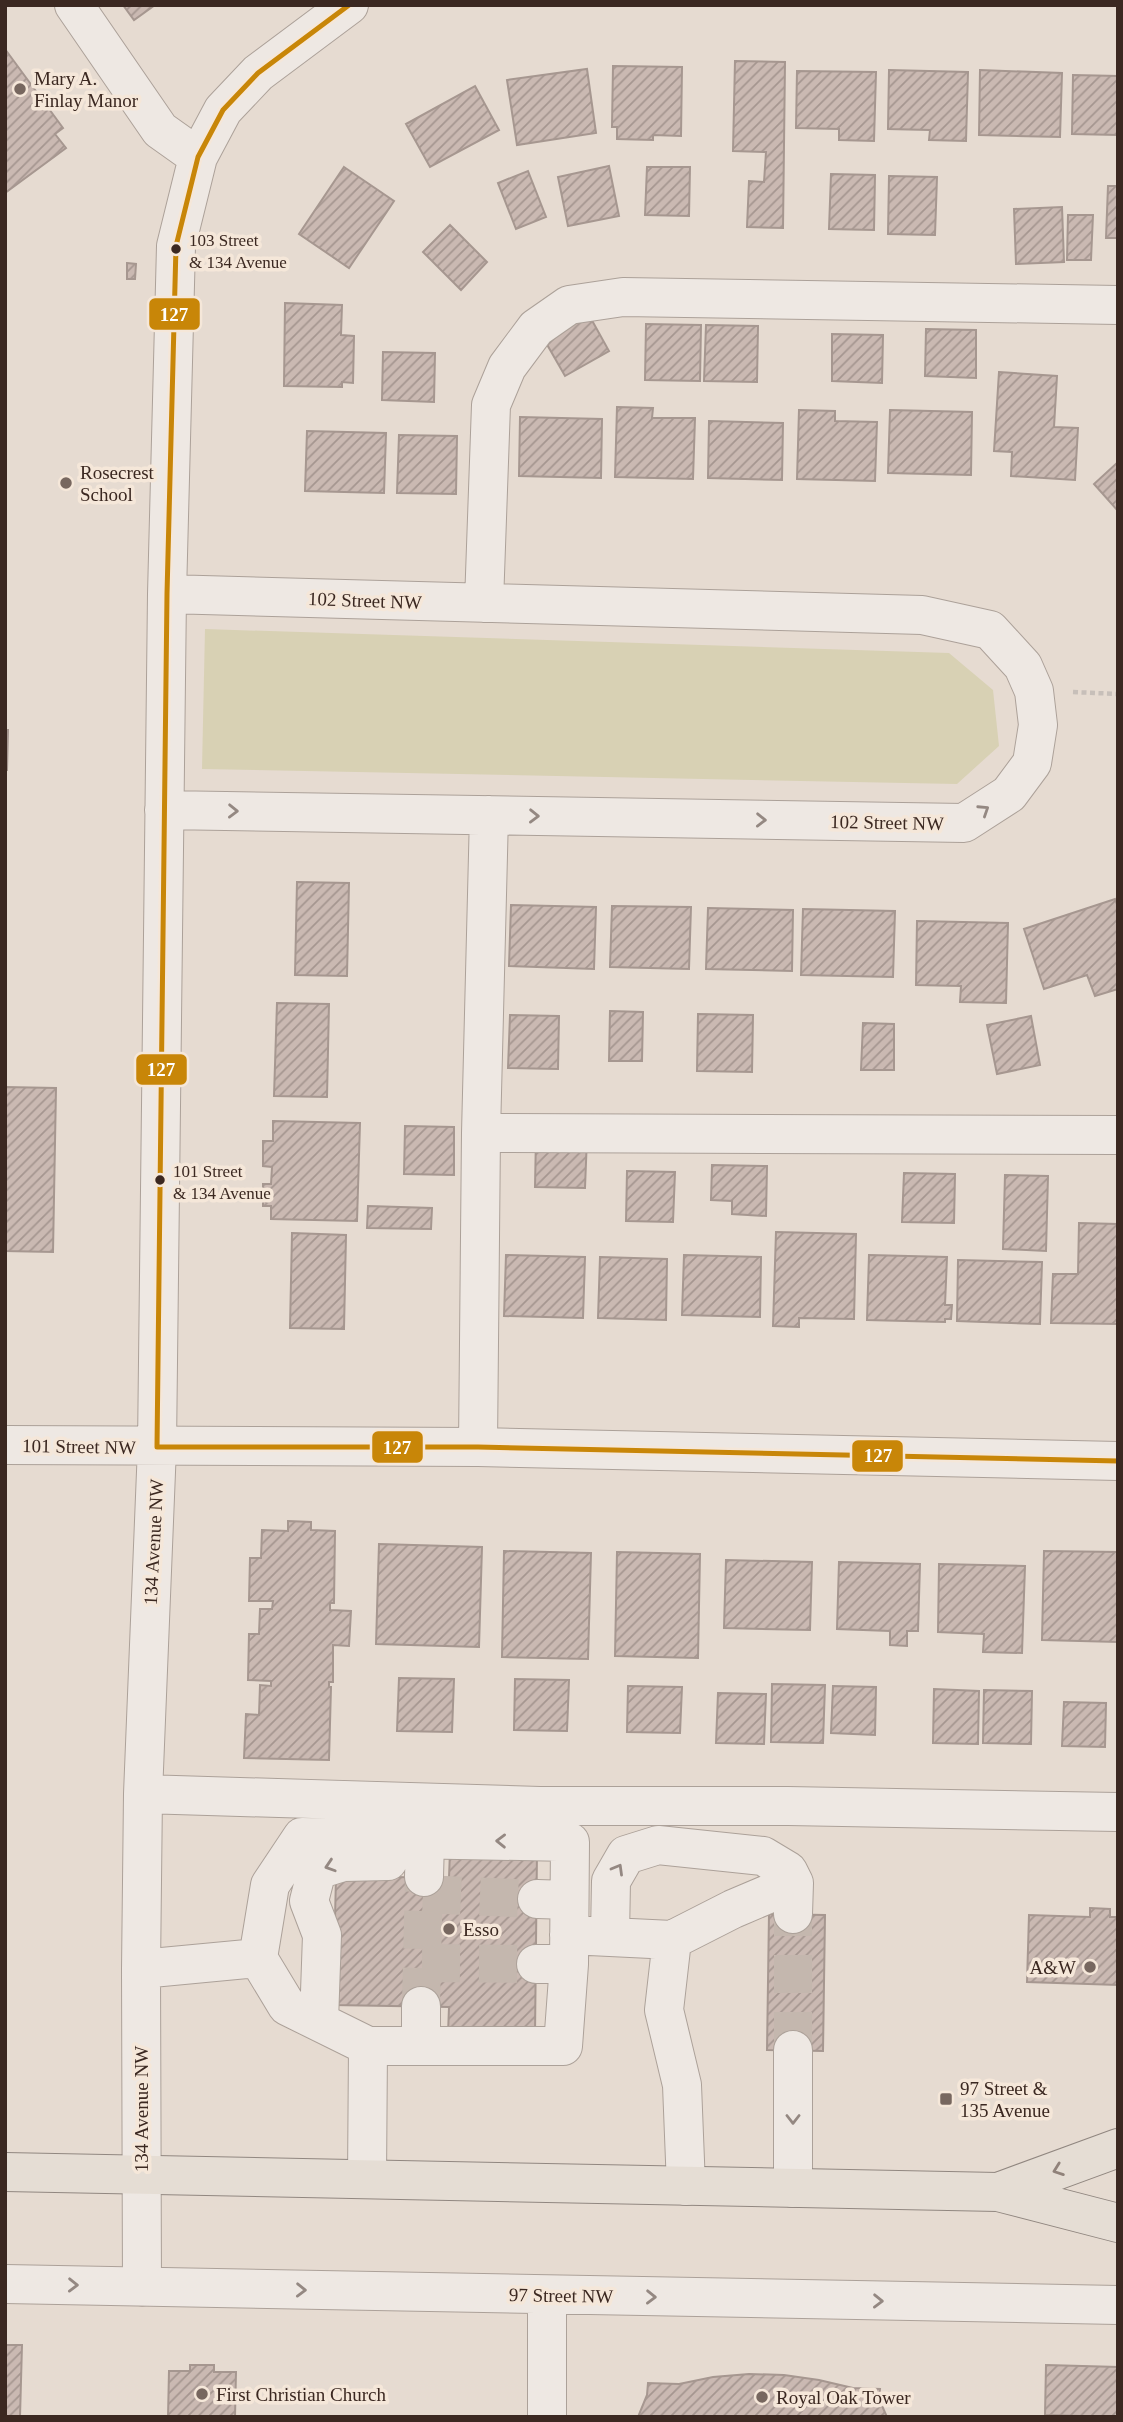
<svg xmlns="http://www.w3.org/2000/svg" width="1123" height="2422" font-family="Georgia,serif">
  <style>
    .park { fill: #d8d1b4 }
    .building { fill: url(#building-hatch); stroke: #a69790; stroke-width: 2 }
    .lines { fill: none; stroke-linecap: round; stroke-linejoin: round }
    .minor-tunnel { stroke: #c4b7ae; stroke-width: 38; stroke-dasharray: 38 19; stroke-linecap: butt }
    .minor-casing { stroke: #aca199; stroke-width: 40 }
    .major-casing { stroke: #918780; stroke-width: 40 }
    .path { stroke: #c7bfb9; stroke-width: 4.5; stroke-dasharray: 5 3.5; stroke-linecap: butt }
    .minor { stroke: #eee8e3; stroke-width: 38 }
    .major { stroke: #e5ddd4; stroke-width: 38 }
    .bus-1-casing { stroke: #f5e7d9; stroke-width: 10 }
    .bus-1 { stroke: #c88608; stroke-width: 5 }
    .oneway { stroke: #948882 }
    .oneway2 { stroke: #90827a }
    .poi-dot { fill: #77675f; stroke: #f5e7d9; stroke-width: 2.5 }
    .bus-dot { fill: #3b2821; stroke: #f5e7d9; stroke-width: 2.5 }
    .labels { text-anchor: middle; stroke-width: 7; stroke-linejoin: round; paint-order: stroke }
    .bus-label { font-size: 17px; fill: #3b2821; stroke: #f5e7d9; text-anchor: start }
    .poi-label { font-size: 19px; fill: #3b2821; stroke: #f5e7d9; text-anchor: start }
    .street-label { font-size: 19px; fill: #3b2821; stroke: #f5e7d9 }
    .line-badge { stroke: #f5e7d9; stroke-width: 2.5 }
    .badge-label { font-size: 19px; text-anchor: middle; font-weight: bold; fill: #fff }
  </style>
  <defs>
    <pattern id="building-hatch" width="6" height="6" patternUnits="userSpaceOnUse" patternTransform="scale(1.75)"><rect width="6" height="6" fill="#cab9b2"/><path d="M-1 1l2-2M0 6l6-6M5 7l2-2" fill="none" stroke="#a59690"/></pattern>
  </defs>
  <rect width="100%" height="100%" fill="#e6dbd1"/>
  <path class="park" d="M205,629L949,653L993,690L999,746L957,784L202,769Z"/>
  <path class="building" d="M123,5H155L134,20Z
    M5,49L63,128L55,134L66,148L5,193Z
    M735,61L785,62L783,228L747,227L749,181L764,182L766,152L733,151Z
    M613,66L682,67L681,136L653,135V140L617,139V127H612Z
    M587,69L596,133L517,145L507,80Z
    M889,70L968,72L966,141L929,140L930,130L888,129Z
    M980,70L1062,73L1060,137L979,135Z
    M797,71L876,72L874,141L839,140V129L796,128Z
    M1073,75L1118,76V135L1072,134Z
    M475,86L499,130L430,167L406,124Z
    M609,166L619,216L568,226L558,177Z
    M344,167L394,201L349,268L299,234Z
    M647,167H690L689,216L645,215Z
    M528,171L546,217L516,229L498,183Z
    M831,174L875,175L874,230L829,229Z
    M889,176L937,177L935,235L888,234Z
    M1108,186H1118V238H1106Z
    M1062,207L1064,262L1016,264L1014,209Z
    M1068,215H1093L1091,260H1067Z
    M450,225L487,262L461,290L423,252Z
    M127,263L136,264L135,279H127Z
    M285,303L342,305L341,335L354,336L353,383L342,382V387L284,386Z
    M589,315L609,351L565,376L545,341Z
    M646,324L701,325L700,381L645,380Z
    M706,325L758,326L757,382L704,381Z
    M926,329L976,330V378L925,376Z
    M832,334L883,335L882,383L832,381Z
    M383,352L435,353L434,402L382,400Z
    M999,372L1057,376L1054,427L1078,428L1075,480L1011,476L1012,452L994,451Z
    M617,407L653,408L652,418H695L693,479L615,477Z
    M799,410L835,411V421L877,422L875,481L797,479Z
    M890,410L972,412L971,475L888,473Z
    M520,417L602,419L601,478L519,476Z
    M709,421L783,423L782,480L708,478Z
    M307,431L386,433L384,493L305,491Z
    M399,435L457,436L456,494L397,493Z
    M1118,462V511L1094,484Z
    M5,730H8L7,770H5Z
    M297,882L349,883L347,976L295,975Z
    M1115,899L1118,907V989L1095,996L1087,975L1044,989L1024,929Z
    M511,905L596,907L594,969L509,966Z
    M612,906L691,907L689,969L610,967Z
    M708,908L793,910L792,971L706,969Z
    M803,909L895,911L893,977L801,975Z
    M917,921L1008,923L1006,1003L960,1002L961,986L916,985Z
    M277,1003L329,1004L327,1097L274,1096Z
    M610,1011L643,1012L642,1061H609Z
    M698,1014L753,1015L752,1072L697,1071Z
    M510,1015L559,1016L558,1069L508,1068Z
    M1031,1016L1040,1065L997,1074L987,1025Z
    M863,1023L894,1024V1070H861Z
    M5,1087L56,1088L53,1252L5,1251Z
    M273,1121L360,1123L357,1221L271,1219V1206H263V1184H271L272,1167L263,1166V1141H273Z
    M405,1126L454,1127V1175L404,1174Z
    M536,1136L587,1137L585,1188L535,1187Z
    M712,1165L767,1166L766,1216L732,1214V1201L711,1200Z
    M627,1171L675,1172L673,1222L626,1221Z
    M904,1173L955,1174L954,1223L902,1222Z
    M1005,1175L1048,1176L1046,1251L1003,1249Z
    M368,1206L432,1208L431,1229L367,1228Z
    M1079,1223L1118,1224V1324L1051,1323L1053,1274H1078Z
    M776,1232L856,1234L854,1319L799,1318V1327L773,1326Z
    M292,1233L346,1235L344,1329L290,1328Z
    M506,1255L585,1257L583,1318L504,1316Z
    M684,1255L761,1257L760,1317L682,1315Z
    M869,1255L947,1257L945,1305H952L951,1319H945V1322L867,1320Z
    M600,1257L667,1259L666,1320L598,1318Z
    M958,1260L1042,1262L1040,1324L957,1321Z
    M288,1521L311,1522V1530L335,1531L334,1603H330V1610L351,1611L349,1646L333,1645V1682H329V1687H331L329,1760L244,1758L246,1714L259,1715L260,1685L271,1686V1681L248,1680L249,1634H259L260,1609H272L273,1601H249L250,1558H261L262,1530L288,1531Z
    M379,1544L482,1547L479,1647L376,1644Z
    M504,1551L591,1553L588,1659L502,1657Z
    M1044,1551L1118,1552V1642L1042,1640Z
    M617,1552L700,1554L698,1658L615,1656Z
    M726,1560L812,1562L810,1630L724,1628Z
    M839,1562L920,1564L918,1631H907V1646L890,1645V1631L837,1629Z
    M939,1564L1025,1566L1022,1653L983,1652L984,1634L938,1632Z
    M399,1678L454,1679L452,1732L397,1731Z
    M515,1679L569,1680L567,1731L514,1730Z
    M772,1684L825,1685L823,1743L771,1742Z
    M628,1686L682,1687L680,1733L627,1732Z
    M833,1686L876,1687L875,1735L831,1733Z
    M934,1689L979,1691L978,1744L933,1743Z
    M984,1690L1032,1691L1031,1744L983,1743Z
    M718,1693L766,1694L764,1744L716,1743Z
    M1064,1702L1106,1703L1105,1747L1062,1746Z
    M450,1851L537,1852L535,2035L448,2034L449,2007L333,2005L336,1876L449,1878Z
    M1090,1908L1110,1909V1917H1118V1985L1027,1982L1029,1915L1090,1917Z
    M769,1914L825,1915L823,2051L767,2050Z
    M5,2345H22L20,2417H5Z
    M190,2365H214V2372H236L235,2417H168L169,2371H190Z
    M1046,2365L1118,2367V2417L1045,2415Z
    M749,2374L784,2375L819,2380L853,2388L880,2389L879,2399L887,2417H638L647,2395L648,2383L679,2384L713,2377Z"/>
  <g class="lines">
    <path class="minor-tunnel" d="M423,1894L537,1899
      M422,1963L536,1964
      M421,2006L424,1877
      M793,2050V1914"/>
    <g class="minor-casing">
      <path id="minor" d="M74,5L160,130L198,157
        M484,603L491,405L507,367L536,328L569,305L623,297L1118,305
        M164,810L964,823L1009,794L1032,763L1038,725L1034,691L1023,666L990,630L922,615L167,594
        M481,1133L1118,1135
        M5,1445L478,1447L1118,1461
        M478,1447L481,1133L489,815
        M143,1794L540,1806H788L1118,1812
        M424,1877L425,1840
        M537,1899L569,1900
        M569,1935L672,1940L664,2010L682,2085L686,2186
        M610,1936L611,1881L626,1855L658,1845L763,1856L788,1871L794,1883L793,1914
        M672,1940L733,1909L794,1883
        M536,1964H569
        M141,1969L258,1958L287,2006L368,2046H563L569,1964L570,1842L302,1837L270,1885L258,1958
        M319,2021L322,1935L309,1901L317,1870L343,1862L388,1861
        M421,2046V2006
        M793,2050V2188
        M367,2179L368,2046
        M5,2284L1118,2305
        M142,2287L141,1969L143,1794L157,1447L167,594L176,246L198,157L223,110L258,73L349,5
        M547,2417V2295"/>
    </g>
    <g class="major-casing">
      <path id="major" d="M5,2172L998,2192L1118,2223
        M998,2192L1118,2148"/>
    </g>
    <path class="path" d="M1073,692L1118,694"/>
    <use href="#minor" class="minor"/>
    <use href="#major" class="major"/>
    <g class="bus-1-casing">
      <path id="bus-1" d="M157,1447L167,594L176,246L198,157L223,110L258,73L349,5
        M157,1447H478L1118,1461"/>
    </g>
    <use href="#bus-1" class="bus-1"/>
  </g>
  <defs><path id="oneway-chevron" d="M-2-3.5L2.5 0L-2 3.5" fill="none" stroke-width="1.6" stroke-linecap="round" stroke-linejoin="round" transform="scale(1.75)"/></defs>
  <g class="oneway">
    <use href="#oneway-chevron" transform="translate(984 810) rotate(-33)"/>
    <use href="#oneway-chevron" transform="translate(233 811) rotate(1)"/>
    <use href="#oneway-chevron" transform="translate(534 816) rotate(1)"/>
    <use href="#oneway-chevron" transform="translate(761 820) rotate(1)"/>
    <use href="#oneway-chevron" transform="translate(501 1841) rotate(-179)"/>
    <use href="#oneway-chevron" transform="translate(330 1866) rotate(162)"/>
    <use href="#oneway-chevron" transform="translate(618 1869) rotate(-60)"/>
    <use href="#oneway-chevron" transform="translate(793 2119) rotate(90)"/>
    <use href="#oneway-chevron" transform="translate(73 2285) rotate(1)"/>
    <use href="#oneway-chevron" transform="translate(301 2290) rotate(1)"/>
    <use href="#oneway-chevron" transform="translate(651 2297) rotate(1)"/>
    <use href="#oneway-chevron" transform="translate(878 2301) rotate(1)"/>
  </g>
  <use class="oneway2" href="#oneway-chevron" transform="translate(1058 2170) rotate(160)"/>
  <g class="poi-dot">
    <circle cx="20" cy="89" r="7"/>
    <circle cx="66" cy="483" r="7"/>
    <circle cx="449" cy="1929" r="7"/>
    <circle cx="1090" cy="1967" r="7"/>
    <rect x="939" y="2092" width="14" height="14" rx="3.5"/>
    <circle cx="202" cy="2394" r="7"/>
    <circle cx="762" cy="2397" r="7"/>
  </g>
  <g class="bus-dot">
    <circle cx="176" cy="249" r="6"/>
    <circle cx="160" cy="1180" r="6"/>
  </g>
  <g class="labels">
    <g class="bus-label">
      <text x="189" y="246">103 Street<tspan x="189" dy="22">&amp; 134 Avenue</tspan></text>
      <text x="173" y="1177">101 Street<tspan x="173" dy="22">&amp; 134 Avenue</tspan></text>
    </g>
    <g class="poi-label">
      <text x="34" y="85">Mary A.<tspan x="34" dy="22">Finlay Manor</tspan></text>
      <text x="80" y="479">Rosecrest<tspan x="80" dy="22">School</tspan></text>
      <text x="463" y="1936">Esso</text>
      <text x="1076" y="1974" text-anchor="end">A&amp;W</text>
      <text x="960" y="2095">97 Street &amp;<tspan x="960" dy="22">135 Avenue</tspan></text>
      <text x="216" y="2401">First Christian Church</text>
      <text x="776" y="2404">Royal Oak Tower</text>
    </g>
    <g class="street-label">
      <text transform="translate(365 600) rotate(2)" y="7">102 Street NW</text>
      <text transform="translate(887 822) rotate(1)" y="7">102 Street NW</text>
      <text transform="translate(79 1446) rotate(1)" y="7">101 Street NW</text>
      <text transform="translate(153 1542) rotate(-87)" y="7">134 Avenue NW</text>
      <text transform="translate(141 2109) rotate(-90)" y="7">134 Avenue NW</text>
      <text transform="translate(561 2295) rotate(1)" y="7">97 Street NW</text>
    </g>
  </g>
  <g class="line-badge">
    <rect x="148" y="297" width="53" height="34" rx="7" fill="#c88608"/>
    <rect x="135" y="1053" width="53" height="33" rx="7" fill="#c88608"/>
    <rect x="371" y="1430" width="53" height="34" rx="7" fill="#c88608"/>
    <rect x="851" y="1439" width="53" height="34" rx="7" fill="#c88608"/>
  </g>
  <g class="badge-label">
    <text x="174" y="321">127</text>
    <text x="161" y="1076">127</text>
    <text x="397" y="1454">127</text>
    <text x="878" y="1462">127</text>
  </g>
  <rect width="1123" height="2422" fill="none" stroke="#3b2821" stroke-width="14"/>
</svg>
